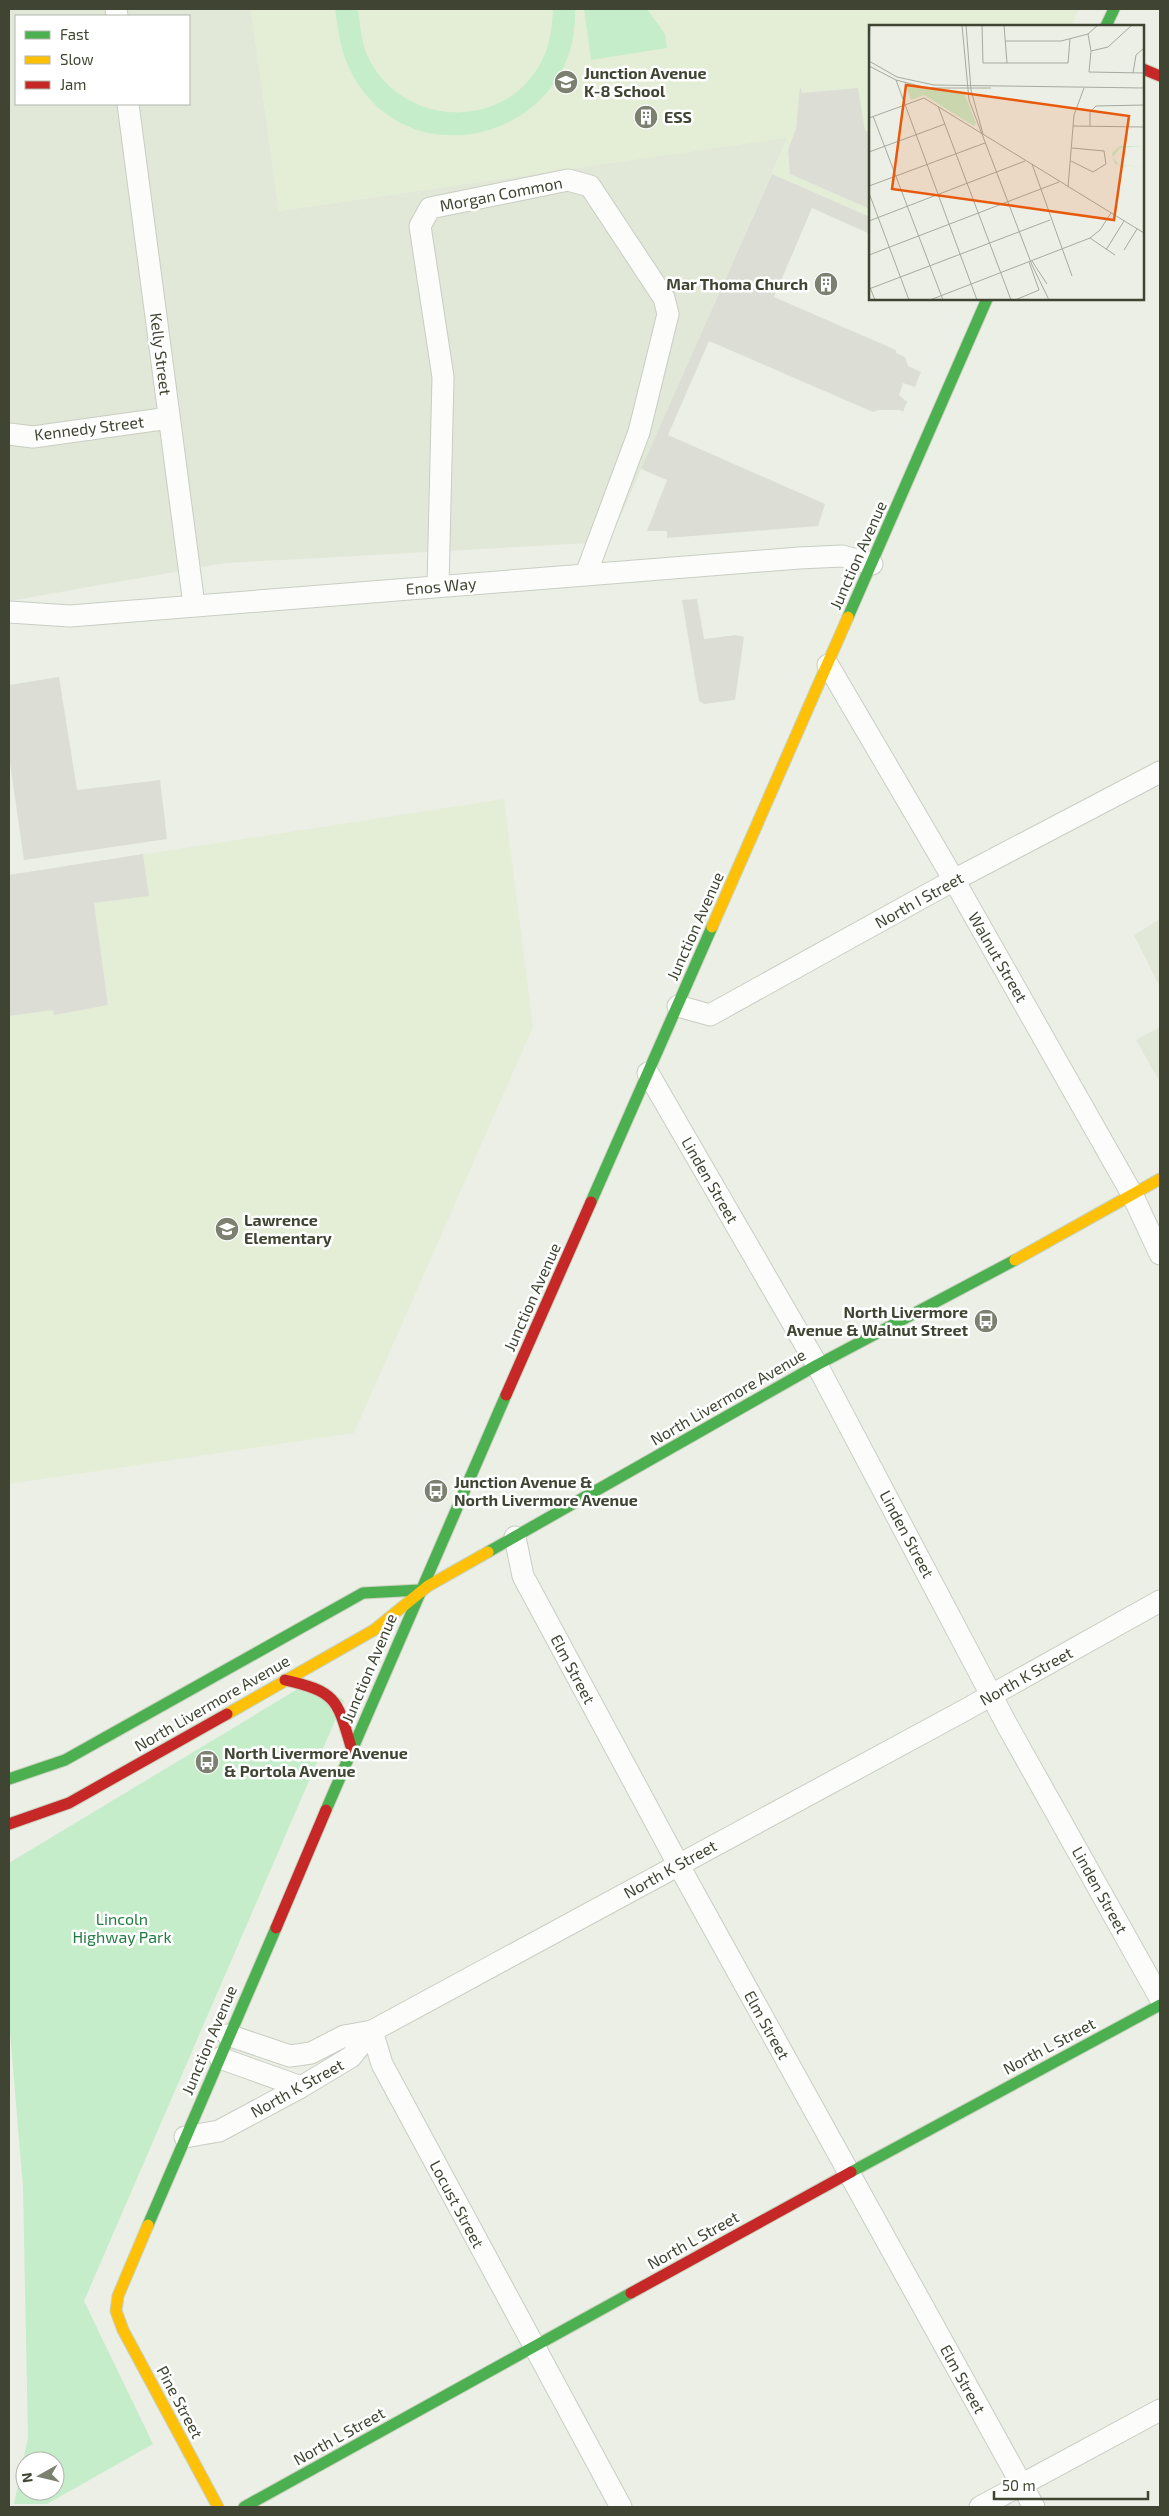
<svg xmlns="http://www.w3.org/2000/svg" width="1169" height="2516" font-family="'Exo 2',sans-serif">
  <style>
    .residential { fill: #e1e8d7; fill-rule: evenodd }
    .education { fill: #e4eed7 }
    .green { fill: #c5edc9; fill-rule: evenodd }
    .parking { fill: #dcded6 }
    .lines { fill: none; stroke-linecap: round; stroke-linejoin: round }
    .street-casing { stroke: #c9cdc3; stroke-width: 23 }
    .fast-casing { stroke: #c8d1be; stroke-width: 13 }
    .slow-casing { stroke: #c8d1be; stroke-width: 13 }
    .jam-casing { stroke: #c8d1be; stroke-width: 13 }
    .street { stroke: #fcfdfb; stroke-width: 21 }
    .fast { stroke: #4caf50; stroke-width: 11 }
    .slow { stroke: #ffc107; stroke-width: 11 }
    .jam { stroke: #c62828; stroke-width: 11 }
    .labels { text-anchor: middle; stroke-width: 5; stroke-linejoin: round; paint-order: stroke }
    .poi-label { font-size: 16px; font-weight: bold; fill: #3f4532; stroke: #fff; text-anchor: start }
    .street-label { font-size: 16px; fill: #3f4532; stroke: #fff }
    .park-label { font-size: 16px; fill: #217c40; stroke: #fff }
    .inset-road { fill: none; stroke: #a6ab9e; stroke-width: 1 }
    .view { fill: #e8590c; fill-opacity: 0.15; stroke: #e8590c; stroke-width: 2.5 }
    .inset-edge { fill: none; stroke: #3f4532; stroke-width: 2.5 }
  </style>
  <rect width="100%" height="100%" fill="#ebefe6"/>
  <path class="residential" d="M9,9H251L279,211L788,137L609,542L225,563L9,601ZM16,16H189V104H16Z
    M1160,919V987L1134,935Z
    M1160,1027V1082L1136,1040Z"/>
  <path class="education" d="M251,9H1079L1071,26H870V217L772,174L787,138L279,211Z
    M504,799L533,1027L354,1433L9,1484V875Z"/>
  <path class="green" d="M335,9H358C360,24 361,42 368,57C401,126 502,133 540,64C550,47 552,28 553,9H575C580,138 405,186 349,68C340,49 338,29 335,9Z
    M584,9H647L665,34L667,48L591,60Z
    M311,1681L344,1700L84,2301L153,2444L47,2504H14L28,2438L23,2187L9,2020V1863ZM25,2461H55V2491H25Z"/>
  <path class="parking" d="M800,86L802,93L858,88L865,131H870V209L790,174L788,150L796,129Z
    M772,174L870,217V234L812,208L774,297L896,350V353L905,357L908,366L921,372L915,387L903,383L899,395L907,402L903,412L900,410H878L873,412L709,341L668,435L825,504L818,526L667,538V531H647L667,480L641,469Z
    M697,599L704,639L736,635L744,637L735,700L704,704L699,701L682,600Z
    M59,677L77,790L160,780L167,839L24,860L9,756V685Z
    M143,854L149,896L94,903L108,1005L54,1015L53,1010L9,1016V875Z"/>
  <g class="lines">
    <g class="street-casing">
      <path id="street" d="M116,9L117,16
        M128,104L194,605
        M9,434L33,437L169,418
        M438,586L443,377L420,226L430,208L568,180L590,186L664,298L668,314L639,432L586,574
        M9,612L70,616L799,558L842,556L872,564
        M828,665L954,880L1132,1194L1160,1254
        M678,1006L710,1015L954,880L1160,772
        M648,1073L817,1365L1007,1725L1160,1998
        M515,1537L523,1576L678,1864L1034,2507
        M372,2031L382,2064L621,2507
        M228,2035L290,2056L311,2053L344,2036L372,2031
        M220,2058L301,2087
        M185,2137L219,2131L301,2087L351,2057L372,2031L965,1710L1160,1601
        M980,2507L1160,2410"/>
    </g>
    <g class="fast-casing">
      <path id="fast" d="M1106,26L1114,9
        M848,617L987,299
        M591,1202L712,927
        M488,1552L817,1365L1015,1260
        M9,1779L65,1760L363,1593L420,1590
        M326,1810L506,1395
        M851,2172L1160,2005
        M148,2225L276,1928
        M244,2507L631,2293"/>
    </g>
    <g class="slow-casing">
      <path id="slow" d="M712,927L848,617
        M1015,1260L1160,1179
        M227,1714L374,1630L428,1586L488,1552
        M148,2225L118,2296L116,2311L123,2330L218,2507"/>
    </g>
    <g class="jam-casing">
      <path id="jam" d="M1143,69L1160,76
        M506,1395L591,1202
        M285,1680C338,1692 337,1700 352,1750
        M9,1824L69,1803L227,1714
        M276,1928L326,1810
        M631,2293L851,2172"/>
    </g>
    <use href="#street" class="street"/>
    <use href="#fast" class="fast"/>
    <use href="#slow" class="slow"/>
    <use href="#jam" class="jam"/>
  </g>
  <defs>
    <g id="school-disc" transform="scale(1.25)"><circle r="9.5" fill="#7b8071" stroke="#fff"/><path d="M0-5L7-2L0 1L-7-2ZM-4 1L0 2.5L4 1V4Q0 6-4 4Z" fill="#fff"/></g>
    <g id="building-disc" transform="scale(1.25)"><circle r="9.5" fill="#7b8071" stroke="#fff"/><path d="M-4-6H4V6H1V3H-1V6H-4ZM-2.5-4.3h1.7v1.8h-1.7ZM.8-4.3h1.7v1.8H.8ZM-2.5-1h1.7V.8h-1.7ZM.8-1h1.7V.8H.8Z" fill="#fff"/></g>
    <g id="bus-disc" transform="scale(1.25)"><circle r="9.5" fill="#7b8071" stroke="#fff"/><path d="M-5-6H5V4H4V6H2V4H-2V6H-4V4H-5ZM-3.5-4V0h7V-4ZM-3.5 1.2v1.5H-2V1.2ZM2 1.2v1.5H3.5V1.2Z" fill="#fff"/></g>
  </defs>
  <g fill-rule="evenodd">
    <use href="#school-disc" x="566" y="82"/>
    <use href="#building-disc" x="646" y="117"/>
    <use href="#building-disc" x="826" y="284"/>
    <use href="#school-disc" x="227" y="1229"/>
    <use href="#bus-disc" x="986" y="1321"/>
    <use href="#bus-disc" x="436" y="1491"/>
    <use href="#bus-disc" x="207" y="1762"/>
  </g>
  <g class="labels">
    <g class="poi-label">
      <text x="584" y="79">Junction Avenue<tspan x="584" dy="18">K-8 School</tspan></text>
      <text x="664" y="123">ESS</text>
      <text x="808" y="290" text-anchor="end">Mar Thoma Church</text>
      <text x="244" y="1226">Lawrence<tspan x="244" dy="18">Elementary</tspan></text>
      <text x="968" y="1318" text-anchor="end">North Livermore<tspan x="968" dy="18">Avenue &amp; Walnut Street</tspan></text>
      <text x="454" y="1488">Junction Avenue &amp;<tspan x="454" dy="18">North Livermore Avenue</tspan></text>
      <text x="224" y="1759">North Livermore Avenue<tspan x="224" dy="18">&amp; Portola Avenue</tspan></text>
    </g>
    <g class="street-label">
      <text transform="translate(501 194) rotate(-11)" y="6">Morgan Common</text>
      <text transform="translate(161 354) rotate(83)" y="6">Kelly Street</text>
      <text transform="translate(89 428) rotate(-7)" y="6">Kennedy Street</text>
      <text transform="translate(858 555) rotate(-66)" y="6">Junction Avenue</text>
      <text transform="translate(441 586) rotate(-5)" y="6">Enos Way</text>
      <text transform="translate(919 900) rotate(-29)" y="6">North I Street</text>
      <text transform="translate(695 926) rotate(-66)" y="6">Junction Avenue</text>
      <text transform="translate(998 957) rotate(60)" y="6">Walnut Street</text>
      <text transform="translate(710 1180) rotate(60)" y="6">Linden Street</text>
      <text transform="translate(532 1297) rotate(-66)" y="6">Junction Avenue</text>
      <text transform="translate(728 1397) rotate(-30)" y="6">North Livermore Avenue</text>
      <text transform="translate(907 1534) rotate(62)" y="6">Linden Street</text>
      <text transform="translate(369 1668) rotate(-67)" y="6">Junction Avenue</text>
      <text transform="translate(573 1669) rotate(62)" y="6">Elm Street</text>
      <text transform="translate(1026 1676) rotate(-29)" y="6">North K Street</text>
      <text transform="translate(212 1703) rotate(-30)" y="6">North Livermore Avenue</text>
      <text transform="translate(670 1869) rotate(-29)" y="6">North K Street</text>
      <text transform="translate(1100 1890) rotate(61)" y="6">Linden Street</text>
      <text transform="translate(767 2025) rotate(61)" y="6">Elm Street</text>
      <text transform="translate(209 2040) rotate(-67)" y="6">Junction Avenue</text>
      <text transform="translate(1049 2046) rotate(-28)" y="6">North L Street</text>
      <text transform="translate(297 2088) rotate(-29)" y="6">North K Street</text>
      <text transform="translate(457 2204) rotate(62)" y="6">Locust Street</text>
      <text transform="translate(693 2240) rotate(-29)" y="6">North L Street</text>
      <text transform="translate(963 2379) rotate(61)" y="6">Elm Street</text>
      <text transform="translate(180 2402) rotate(62)" y="6">Pine Street</text>
      <text transform="translate(339 2436) rotate(-29)" y="6">North L Street</text>
    </g>
    <g class="park-label">
      <text x="122" y="1925">Lincoln<tspan x="122" dy="18">Highway Park</tspan></text>
    </g>
  </g>
  <g transform="translate(869 25)">
    <rect width="275" height="275" fill="#ebefe6"/>
    <path d="M38,62L95,68L107,98L105,101L55,70L42,75ZM251,121H275L251,123L244,132L250,140L275,142L246,139L243,128Z" fill="#c5edc9"/>
    <path class="inset-road" d="M93,0L100,75L163,240L180,275M97,0L102,65L114,109M113,0L114,38H199L201,14M135,0L138,38M219,9L222,26L220,47L275,48M136,16H192L219,9L229,0M0,20L1,0M222,26L239,22L263,0M0,36L28,52L65,60L275,63M0,41L27,55L58,63H122M264,48L267,30L275,23M27,55L108,275M69,81L142,275M4,91L74,275M0,93L55,73L275,208M204,101L275,102M221,101V87L227,81L275,80M0,127L76,99M202,136L224,147L237,139L235,126L203,123M163,139L203,251M0,161L116,118M199,162L205,90L215,63M0,168L40,275M0,196L156,136M221,213L246,230M237,225L255,196M255,225L268,204M0,230L190,157M163,236L178,259M0,260L6,275M0,264L181,195M61,275L221,213L231,205L242,188M146,275L170,265L160,237"/>
    <path class="view" d="M37,60L260,91L245,195L23,164Z"/>
    <rect width="275" height="275" class="inset-edge"/>
  </g>
  <rect width="1169" height="2516" fill="none" stroke="#3f4532" stroke-width="20"/>
  <rect x="15" y="15" width="175" height="90" fill="#ffffff" stroke="#b2b5ad"/>
  <rect x="25" y="31" width="25" height="8" fill="#4caf50" stroke="#b2b5ad"/>
  <text x="60" y="40" font-size="15" fill="#3f4532">Fast</text>
  <rect x="25" y="56" width="25" height="8" fill="#ffc107" stroke="#b2b5ad"/>
  <text x="60" y="65" font-size="15" fill="#3f4532">Slow</text>
  <rect x="25" y="81" width="25" height="8" fill="#c62828" stroke="#b2b5ad"/>
  <text x="60" y="90" font-size="15" fill="#3f4532">Jam</text>
  <g transform="translate(40 2476) rotate(262)"><circle r="24" fill="#ffffff" stroke="#b2b5ad"/>
  <path d="M0-4L9 19L0 12L-9 19Z" fill="#7b8071"/>
  <text y="-8" font-size="14" font-weight="bold" text-anchor="middle" fill="#3f4532">N</text>
  </g>
  <path d="M994 2491v8h154v-8" fill="none" stroke="#3f4532" stroke-width="2.5"/>
  <text x="1002" y="2491" font-size="15" fill="#3f4532" stroke="#ffffff" stroke-width="4" paint-order="stroke">50 m</text>
</svg>
